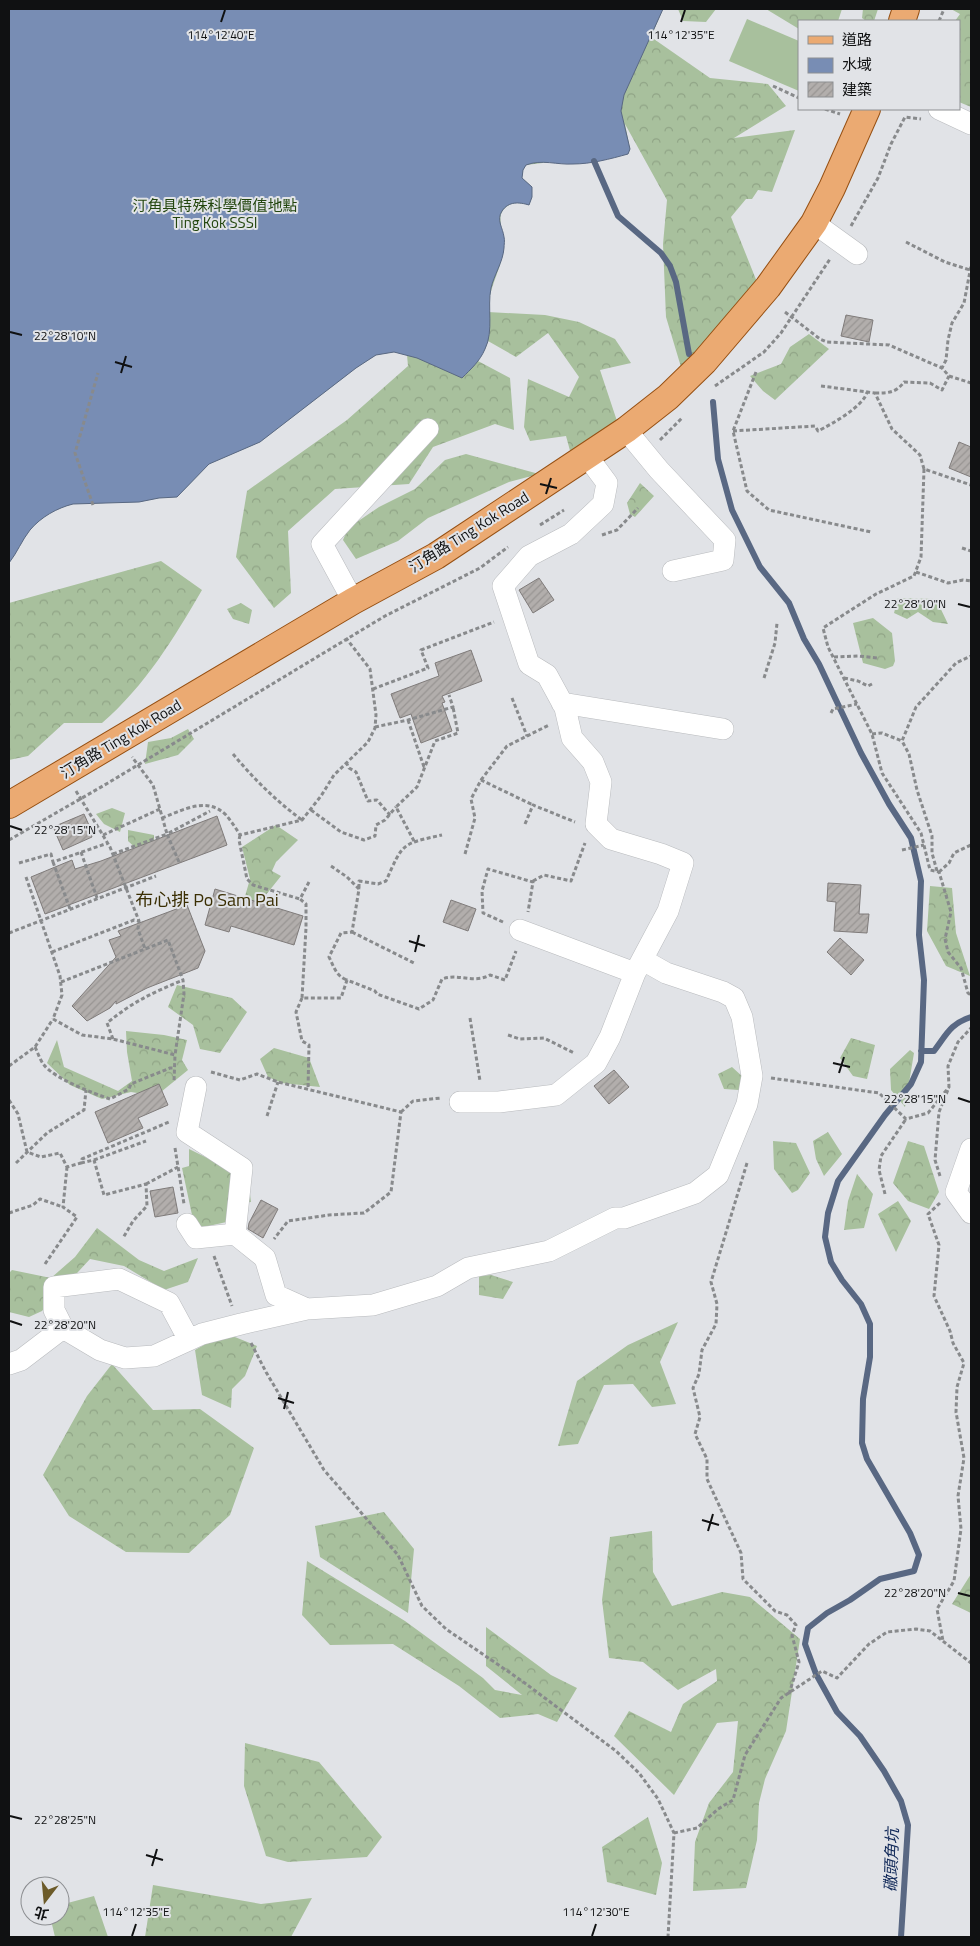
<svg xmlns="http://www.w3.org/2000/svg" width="980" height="1946" font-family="'Titillium Web','Noto Sans TC',sans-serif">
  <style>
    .green { fill: #a8c09d }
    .forest { fill: url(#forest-crowns) }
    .water { fill: #788db4; stroke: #596883 }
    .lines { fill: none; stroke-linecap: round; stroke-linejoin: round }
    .stream { stroke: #596883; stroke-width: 6 }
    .building { fill: url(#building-hatch); stroke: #7f7b7a }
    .minor-casing { stroke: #b9bbbe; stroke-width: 22 }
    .major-casing { stroke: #965013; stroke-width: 28 }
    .path { stroke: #888a8c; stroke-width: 3; stroke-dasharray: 4 2.5; stroke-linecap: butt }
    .minor { stroke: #fff; stroke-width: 21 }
    .major { stroke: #ebaa72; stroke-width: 26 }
    .ticks { fill: none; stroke: #101112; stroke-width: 2 }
    .labels { text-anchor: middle; stroke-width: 4; stroke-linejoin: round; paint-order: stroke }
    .park-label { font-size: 15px; fill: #23460e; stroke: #e1e3e7 }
    .street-label { font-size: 15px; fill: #101112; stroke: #e1e3e7 }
    .water-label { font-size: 16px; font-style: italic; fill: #112959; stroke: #e1e3e7 }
    .quarter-label { font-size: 18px; fill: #3a2e03; stroke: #e1e3e7 }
    .ticks-label { font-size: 12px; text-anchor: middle; fill: #101112; stroke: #e1e3e7; stroke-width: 4; stroke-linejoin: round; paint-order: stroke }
  </style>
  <defs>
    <pattern id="forest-crowns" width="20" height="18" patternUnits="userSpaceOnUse" patternTransform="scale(1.25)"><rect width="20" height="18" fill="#a8c09d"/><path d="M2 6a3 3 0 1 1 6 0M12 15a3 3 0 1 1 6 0" fill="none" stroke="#90a486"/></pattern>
    <pattern id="building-hatch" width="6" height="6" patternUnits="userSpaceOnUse" patternTransform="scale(1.25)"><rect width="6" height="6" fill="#b2aeac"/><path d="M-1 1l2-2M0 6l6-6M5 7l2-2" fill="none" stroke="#989593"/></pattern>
  </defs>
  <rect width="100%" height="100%" fill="#e1e3e7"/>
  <path class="green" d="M747,19L799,41V91L729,61Z"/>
  <path class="forest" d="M9,9H663L651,37L710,78L768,84L786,106L734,138L795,130L772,192L758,190L752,199H746L731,217L759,287L681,367L666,317L663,244L667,200L625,124L630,149L628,154L576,164L551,162L526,165L523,170L522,178L532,187V197L529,205C519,202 508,201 502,212C497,220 506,239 503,253C499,274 488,290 488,312L545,315L579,322L615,339L631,363L600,370L618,424L572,458L566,436L530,441L524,427L528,379L569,397L579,377L548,333L516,357L488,341L486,347L478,361L510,378L514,430L495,424L433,447L409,484L335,489L288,531L291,593L274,608L236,557L247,491L347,420L408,366L407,355L394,352L376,355L356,368L260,442L209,464L177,497L159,498L139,502L73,504C57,508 41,517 30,530C22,540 17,552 9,563Z
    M678,9H716L706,22L683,21Z
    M766,9H842L838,21H799V29Z
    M863,9H878L874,21H866L862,18Z
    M951,9H971V107L959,102V21H955L960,14Z
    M809,334L829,349L775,400L763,391L750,376L781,364L790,347Z
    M466,454L539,474L509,482L428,518L398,541L356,559L343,540L348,528L379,507L415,489L445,460Z
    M640,483L654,496L635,517L630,514L627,503Z
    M161,561L202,590C174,638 145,686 102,723H64L28,756L9,760V603Z
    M898,598L936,599L948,624L933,622L918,612L907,619L894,613Z
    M241,603L252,610L249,624L233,619L227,609Z
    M873,618L892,633L895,661L893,666L885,669L863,663L853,623Z
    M188,729L194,739L178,755L145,764L148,742L171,738Z
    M112,808L125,813L120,832L104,824L96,814Z
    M276,825L298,840L276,862L272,871L281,876L245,921L242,930L237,924L250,879L242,847Z
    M128,830L154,835V852L141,853L128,841Z
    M930,886L952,888L956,933L970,976L946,966L927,931Z
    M177,985L232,998L247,1012L220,1053L200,1049L193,1025L168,1007Z
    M126,1031L164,1035L187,1040L182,1060L188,1070L156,1096L131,1092L102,1099L70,1085L47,1063L57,1040L64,1067L118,1091L132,1081L127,1052Z
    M851,1038L875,1045L867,1079L853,1076L840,1058Z
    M274,1048L309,1058L320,1087L282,1083L268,1077L260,1059Z
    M910,1050L914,1053L905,1107L891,1090L890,1069Z
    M732,1067L743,1077L739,1090L724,1089L718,1074Z
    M828,1132L842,1154L824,1176L816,1159L813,1141Z
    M773,1141L796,1143L810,1173L798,1190L792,1193L774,1169Z
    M908,1141L924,1146L939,1192L929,1209L908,1201L893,1183Z
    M189,1149L248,1178L251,1202L232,1204L231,1221L195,1229L182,1168L189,1166Z
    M857,1174L873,1194L864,1228L844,1230L848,1201Z
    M898,1201L911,1221L896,1252L878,1214Z
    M97,1228L139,1260L164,1271L198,1258L188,1282L164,1290L124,1266L90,1259L42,1311L29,1317L9,1312V1273L12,1270L51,1278L75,1257Z
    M491,1275L513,1282L503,1299L479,1295V1276Z
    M678,1322L660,1362L676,1404L652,1407L633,1384L604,1385L578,1444L558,1446L577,1381L628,1345Z
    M225,1333L257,1346L245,1376L232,1389L231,1408L202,1395L195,1350Z
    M112,1364L153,1410L200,1409L254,1448L230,1515L189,1553L126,1552L69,1516L43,1475L87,1396Z
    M384,1512L414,1549L408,1613L320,1557L315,1526Z
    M652,1531L653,1572L672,1606L722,1592L750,1597L800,1639L786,1731L765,1779L759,1803L757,1840L746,1888L693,1891L695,1842L709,1803L733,1772L738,1721L717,1723L674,1795L614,1736L629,1711L671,1732L683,1704L717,1681L716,1669L678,1690L643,1662L609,1658L602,1600L610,1537Z
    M307,1561L405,1621L483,1678L495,1690L522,1695L486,1666V1627L551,1675L577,1688L557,1722L538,1714L500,1718L459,1686L393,1644L330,1645L302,1615Z
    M971,1574V1613L952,1604Z
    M245,1743L319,1762L382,1837L367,1857L288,1862L266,1856L244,1786Z
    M648,1817L662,1863L656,1895L607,1882L602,1847Z
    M153,1885L261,1904L312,1898L291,1937H145Z
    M94,1896L108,1937H55L50,1916H60V1905Z"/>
  <path class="water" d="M9,9H663L624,95L621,111L630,149L628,154C610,159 591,164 573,164C557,165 542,159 526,165L523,170L522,178L532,187V197L529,205C519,202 509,201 502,211C496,220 503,228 504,237C505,240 504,245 504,248C503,262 494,275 491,288C487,307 494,331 485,349C480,361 471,369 462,378L417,358L394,352L376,355L356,368L260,442L209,464L177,497L159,498L139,502L73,504C57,508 41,517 30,530C22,540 17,553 9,563Z"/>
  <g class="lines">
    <path class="stream" d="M594,161L618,216L661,253L670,266L676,282L689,354
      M713,402L718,459L732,510L760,567L789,603L804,639L819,664L861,753L889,804L911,838L921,881L919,935L924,980L921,1062L911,1084L885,1115L838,1181L828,1213L825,1237L831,1262L842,1280L861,1304L870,1324V1357L863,1399L862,1443L867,1459L910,1533L919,1555L914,1571L880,1579L850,1600L827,1613L808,1628L805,1644L816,1674L837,1712L860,1736L884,1771L901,1801L908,1825L901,1937
      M921,1051H934C947,1034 950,1024 971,1017"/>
  </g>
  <path class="building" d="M846,315L873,320L869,342L841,336Z
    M959,442L971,447V477L949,468Z
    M539,578L554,600L533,613L519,590Z
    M471,650L482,681L442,696L445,702L442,703L452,731L421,743L411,714L400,718L391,694L439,676L435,663Z
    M84,814L92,832H90L92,837L63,850L53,827Z
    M217,816L227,845L45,914L31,877L72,860L75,869L101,861Z
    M828,883L861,885L859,914H869L867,933L834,931L836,902L827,901Z
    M215,889L303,916L294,945L231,926L229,932L205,925Z
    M451,900L476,909L468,931L443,922Z
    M187,905L205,951L198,968L147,988L116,1004V1001L110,1008L87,1021L72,1006L116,957L109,940L121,936L118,931Z
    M840,938L864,960L851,975L827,952Z
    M614,1070L629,1087L609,1104L594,1086Z
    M159,1084L168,1105L138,1118L143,1128L108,1143L95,1112Z
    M173,1187L178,1213L155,1217L150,1191Z
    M261,1200L278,1209L263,1238L248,1229L249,1223Z"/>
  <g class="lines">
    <g class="minor-casing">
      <path id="minor" d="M939,109L971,124
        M814,223L857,254
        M626,430L659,470L725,540L723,560L673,571
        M353,601L322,544L428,429
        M562,703L723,729
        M520,930L635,973
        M196,1087L187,1132L242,1168L235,1234
        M460,1102H499L556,1095L596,1063L610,1037L635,973L668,911L683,863L661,854L611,839L596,824L601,782L593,762L572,738L565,708L547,675L529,664L503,586L529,556L571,534L603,504L607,483L587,456
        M971,1149L956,1192L971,1213
        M187,1224L196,1238L235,1234L265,1258L276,1295L307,1309
        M63,1328L54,1310V1287L119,1279L169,1303L189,1340
        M9,1364L21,1360L63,1328L100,1350L125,1358L154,1356L202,1334L241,1324L307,1309L373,1305L437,1286L468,1268L549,1251L615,1218H624L695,1193L718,1175L747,1104L752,1076L742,1017L734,998L723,992L666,973L643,960"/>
    </g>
    <g class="major-casing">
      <path id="major" d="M902,21L906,9
        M9,805L353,601L436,556L626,430L668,397L704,362L768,287L814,223L832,188L867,109"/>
    </g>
    <path class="path" d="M939,21L944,9
      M773,86L799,98
      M825,109L840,114
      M851,226L878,178L891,144L905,117L921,119
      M906,242L945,262L970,270
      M785,312L820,339L827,342L889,345L942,368
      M756,372L733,431L747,491L769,510L871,532
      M949,376L971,383
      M715,386L764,352L781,333L830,259
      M821,386L875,393L892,429L920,455L924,469L971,485
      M875,393C888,393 896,393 904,382L930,383L942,390L949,376L942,368L946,360L948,340L952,323L964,303L971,266
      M733,431L815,426L818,431C832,424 864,406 867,392
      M660,440L682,418
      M924,469L921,557L914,576L876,594L823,628L828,647L872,734L882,773L921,833L930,870L939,872L951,912L945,939L948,952L961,968L968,993L971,995
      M93,505L75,453L98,373
      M540,525L564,510
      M602,535L617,530L638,508
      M962,548L971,551
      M916,572L948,583L963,580L971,581
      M834,657L858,656L878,658
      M764,678L775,643L777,623
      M844,678L858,681L868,686L872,684
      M373,689L428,668L421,650L494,622
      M512,698L527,736
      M831,713L833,709L857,704
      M408,720L424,767
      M375,727L408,720L453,707L449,695
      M872,734L882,733L902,741
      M233,754C253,778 276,801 302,820
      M346,762L349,768L356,772L368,801L377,800L390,815
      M481,780L507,746L549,725
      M76,791L110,847L139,921L138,929L145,949
      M311,810L341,832L364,840L375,836L376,825L385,820L396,807
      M162,818C183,810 207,796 226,815C231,821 236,828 240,835L302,820L321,796L334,775L368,742L375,728L376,715L370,669L346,638
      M525,824L533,805L575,822
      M103,835L160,809
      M240,835L239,840L247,879L253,885L300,899
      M9,840L108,783L385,616L480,568L508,547
      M414,841L396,807L417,787L435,741L458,733L453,707
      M902,850L924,845
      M81,852L97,898
      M113,854L167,834L153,785L132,757
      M465,854L475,818L471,799L481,780L533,805
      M53,862L70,909
      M179,862L167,834L210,811
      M19,863L51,854L53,862L108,843
      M331,866L347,877L359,889L352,932L341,933L329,957C334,967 336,976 347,980
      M937,871L932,853V836L917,790L909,754L902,741L916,707L956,663L971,656
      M939,872L949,863L954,853L971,845
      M26,877L60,976L62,995L53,1019L82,1035L113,1039L175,1055L174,1082
      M533,881L544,875L571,881L585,843
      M309,882L300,899L306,904V928L302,998H341L347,980L375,991L377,994L419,1009L433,1000L442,979C459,973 473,984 490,975L505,980L516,951
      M359,888V881L378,884L386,881C403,843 401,844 442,835
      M503,922L483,913L482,891L488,869L533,882L528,912
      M352,932L414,963
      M9,933L156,876
      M52,952L134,920L139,921
      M61,982L168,940L183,980L184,994L175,1055
      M302,998L296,1012L302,1041L309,1045L308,1089
      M470,1018L480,1081
      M508,1035L520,1039L544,1038L574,1053
      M113,1039L107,1023C134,1001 152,993 183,980
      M35,1047C38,1053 40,1060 44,1065C55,1079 93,1093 110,1099L129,1089L131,1084L170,1068H175
      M9,1066L35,1047L53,1019
      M211,1072L240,1080L257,1074L278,1082L401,1112L391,1192L364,1213L329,1215L288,1221L274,1239
      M771,1078L879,1093L906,1119L928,1113L949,1087
      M9,1100L18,1114L27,1152L41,1157L60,1153L67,1167L81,1163L82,1159L169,1122
      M401,1112L413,1101L441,1098
      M267,1116L278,1082
      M175,1148L184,1204
      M94,1160L146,1141
      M16,1163L47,1133L84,1110L86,1090
      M81,1163L94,1160L104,1195L146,1184L147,1206L133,1221L123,1238
      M747,1163L711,1282L717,1304L716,1324L702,1350L699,1374L693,1388L700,1417L695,1434L707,1459V1479L741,1553L743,1579L775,1611L787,1615L796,1625L792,1635L799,1662L789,1694
      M940,1176L935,1160L939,1112L949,1087L948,1066L958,1042L971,1028
      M146,1184L178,1167
      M885,1194L879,1170L881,1156L906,1119
      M940,1203L928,1214L939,1245L934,1296L950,1331L953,1343L964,1363L957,1387L956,1412L964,1458L958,1496L961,1529L954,1581L937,1609L943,1641
      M9,1213L33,1205L40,1199L63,1207
      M214,1256L232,1306
      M45,1264L77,1217L63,1207L67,1167
      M251,1343L266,1372L324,1470L398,1555L422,1606L446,1629L522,1681L616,1751L639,1773L658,1799L674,1833L668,1937
      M674,1833L697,1828L718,1809L733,1800L745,1755L781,1698L822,1671L837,1678L869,1644L887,1632L916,1629L930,1631L971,1663"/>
    <use href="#minor" class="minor"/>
    <use href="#major" class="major"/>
  </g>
  <path class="ticks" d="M221,22L225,10M681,22L685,10M10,332L22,335M115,362L132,367M121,373L126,356M540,484L557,488M546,494L551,478M958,604L970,607M10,826L22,830M409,941L425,946M415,952L419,935M833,1063L850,1067M839,1073L844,1057M958,1098L970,1102M10,1321L22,1325M278,1398L294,1403M284,1409L288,1392M702,1520L719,1525M708,1531L713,1514M958,1593L970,1596M10,1816L22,1819M146,1855L163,1860M152,1866L157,1849M132,1936L136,1924M592,1936L596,1924"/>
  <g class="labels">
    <g class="park-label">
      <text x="215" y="211">汀角具特殊科學價值地點<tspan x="215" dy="17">Ting Kok SSSI</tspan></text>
    </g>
    <g class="street-label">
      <text transform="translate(469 532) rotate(-32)" y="5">汀角路 Ting Kok Road</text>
      <text transform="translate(121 739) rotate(-31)" y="5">汀角路 Ting Kok Road</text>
    </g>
    <g class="water-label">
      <text transform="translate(891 1860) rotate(-88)" y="6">䃟頭角坑</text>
    </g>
    <g class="quarter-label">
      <text x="207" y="906">布心排 Po Sam Pai</text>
    </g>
  </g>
  <g class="ticks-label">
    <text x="221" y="39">114°12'40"E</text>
    <text x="681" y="39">114°12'35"E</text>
    <text x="65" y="340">22°28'10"N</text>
    <text x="915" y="608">22°28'10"N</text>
    <text x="65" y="834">22°28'15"N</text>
    <text x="915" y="1103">22°28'15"N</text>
    <text x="65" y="1329">22°28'20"N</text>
    <text x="915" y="1597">22°28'20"N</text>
    <text x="65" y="1824">22°28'25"N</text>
    <text x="136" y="1916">114°12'35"E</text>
    <text x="596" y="1916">114°12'30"E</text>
  </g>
  <rect width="980" height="1946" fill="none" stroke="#101112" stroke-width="20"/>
  <rect x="798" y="20" width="162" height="90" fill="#e1e3e7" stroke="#8d8f92"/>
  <rect x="808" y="36" width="25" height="8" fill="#ebaa72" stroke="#8d8f92"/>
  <text x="842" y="45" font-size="15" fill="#101112">道路</text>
  <rect x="808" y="58" width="25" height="15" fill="#788db4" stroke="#8d8f92"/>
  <text x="842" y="70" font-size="15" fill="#101112">水域</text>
  <rect x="808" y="82" width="25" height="15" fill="url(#building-hatch)" stroke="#8d8f92"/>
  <text x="842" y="95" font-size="15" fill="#101112">建築</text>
  <g transform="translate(45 1901) rotate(196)"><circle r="24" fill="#e1e3e7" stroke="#8d8f92"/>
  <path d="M0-4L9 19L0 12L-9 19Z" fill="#6c5b29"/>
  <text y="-8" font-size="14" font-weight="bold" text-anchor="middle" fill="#101112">北</text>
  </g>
</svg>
